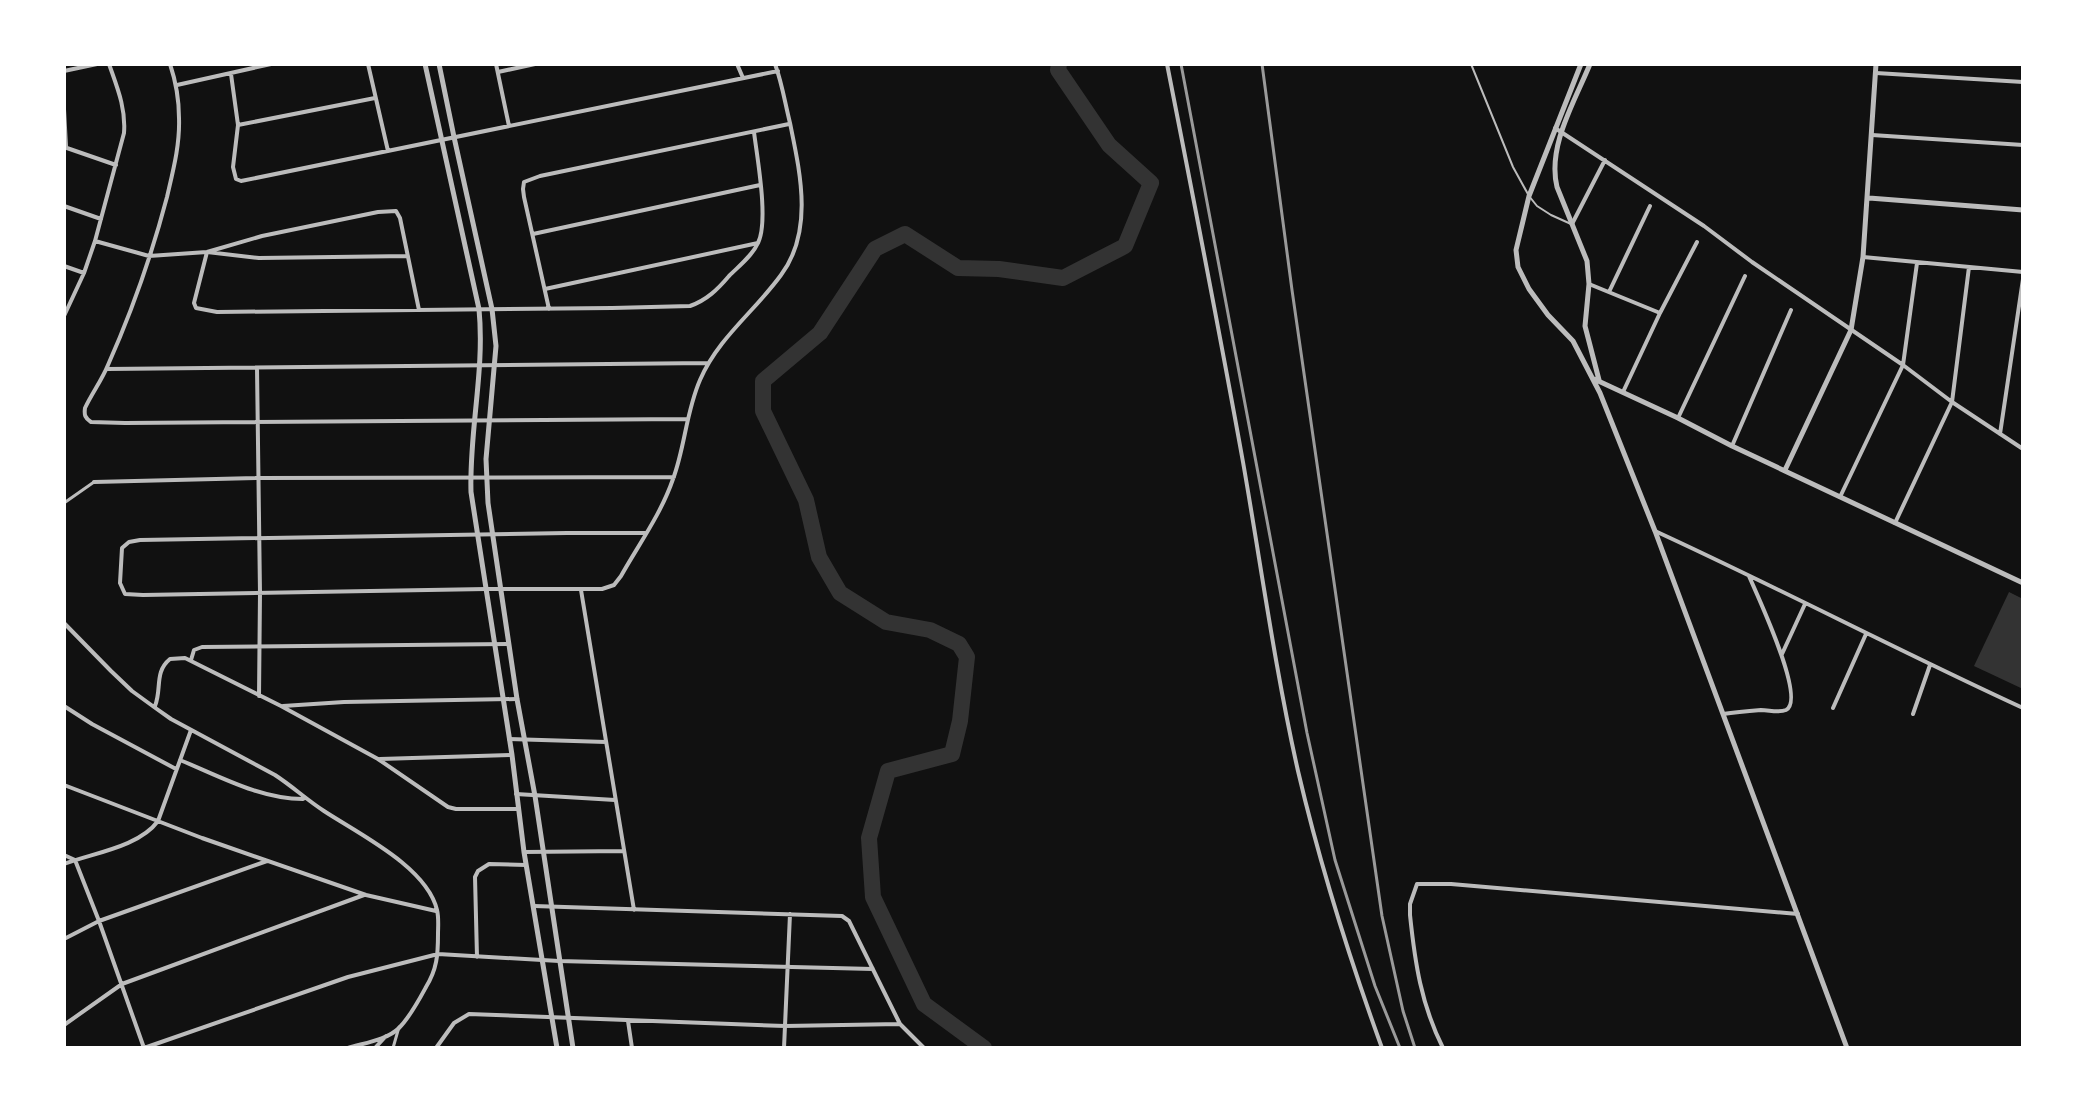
<svg xmlns="http://www.w3.org/2000/svg" width="2087" height="1112" font-family="'Libre Baskerville',serif">
  <style>
    .water { fill: #333 }
    .lines { fill: none; stroke-linecap: round; stroke-linejoin: round }
    .river { stroke: #333; stroke-width: 16 }
    .service { stroke: #bcbcbc; stroke-width: 2 }
    .pedestrian { stroke: #bcbcbc; stroke-width: 3 }
    .minor { stroke: #bcbcbc; stroke-width: 4 }
    .tertiary { stroke: #bcbcbc; stroke-width: 5 }
    .rail { stroke: #9a9a9a; stroke-width: 3 }
  </style>
  <rect width="100%" height="100%" fill="#111"/>
  <path class="water" d="M2009,592L2023,599V689L1974,666Z"/>
  <g class="lines">
    <path class="river" d="M984,1048L924,1004L873,897L869,838L888,771L952,754L960,721L967,657L959,644L930,630L886,622L840,593L819,557L806,500L763,411V381L820,333L875,249L905,234L958,268L999,269L1063,278L1125,246L1151,183L1109,145L1058,70L1059,64"/>
    <path class="service" d="M1471,64L1513,167L1529,196L1537,206L1551,215L1571,224"/>
    <path class="pedestrian" d="M64,503L94,482
      M393,1048L399,1027"/>
    <path class="minor" d="M170,64C176,82 179,99 179,118C180,145 173,171 167,197C152,254 132,311 108,365C102,380 92,393 85,408C84,415 85,418 91,422L125,423L687,419
      M368,64L388,151
      M496,64L509,126
      M737,64L743,78
      M1167,64C1193,196 1219,329 1243,462C1261,565 1275,669 1298,771C1320,865 1349,957 1382,1048
      M64,71L97,64
      M498,72L535,64
      M1876,73L2023,82
      M231,74L238,125L233,167L236,179L241,181L778,71
      M177,85L271,64
      M64,109L66,146
      M238,125L375,98
      M1555,128L1704,226L1752,262L1903,365L1952,402L2023,449
      M1872,135L2023,145
      M64,147L116,165
      M64,206L101,219
      M1572,224L1605,160
      M533,234L760,185
      M95,241L149,256L207,252L262,236L378,212L396,211L400,218L419,310
      M408,256L259,258L207,252L194,303L196,308L217,312L612,308L690,306C707,300 718,289 729,276C739,266 752,256 758,243C769,221 757,157 754,132
      M1863,257L2023,272
      M64,266L84,273
      M1589,284L1660,313
      M545,289L758,243
      M1609,292L1650,206
      M549,309L524,197L523,189L524,182L540,176L789,124
      M64,316L84,273L95,241L124,133C126,108 117,87 109,64
      M257,368L260,593L259,696
      M107,369L708,363
      M1623,392L1660,313L1697,242
      M1678,418L1745,276
      M2000,434L2023,279
      M1732,446L1791,310
      M94,482L259,478L674,477
      M1840,497L1903,365L1917,263
      M1895,523L1952,402L1969,267
      M1655,531C1779,588 1899,651 2023,708
      M645,533H567L140,540L129,542L122,548L120,583L125,594L143,595L486,589H602L614,585L621,576C639,544 661,514 673,479C685,447 686,412 700,380C718,338 755,311 781,275C814,231 800,172 790,123C785,103 782,83 775,64
      M581,590L634,910
      M64,623L111,671L132,691L154,707L171,719L275,775C292,786 307,800 324,811C359,834 427,867 437,910C439,918 438,927 438,934C438,955 437,969 426,987C419,1000 410,1017 399,1028C387,1040 364,1043 348,1048
      M1782,654L1805,604
      M191,660L194,650L202,647L508,644
      M64,706L92,724L176,769
      M155,706C162,689 154,672 170,659L185,658L281,706L378,759L448,807L456,809H518
      M283,706L344,702L517,699
      M1833,708L1866,634
      M1723,714C1736,712 1748,711 1761,710C1769,710 1779,713 1786,710C1807,700 1757,595 1749,576
      M1913,714L1930,665
      M509,739L606,742
      M380,759L511,755
      M180,760C219,776 260,799 303,799
      M64,785L202,838L366,895L436,911
      M516,794L615,800
      M524,852L624,851
      M64,855L75,860L99,921L144,1048L348,977L438,954L559,961L873,969
      M64,864C93,853 139,847 158,821L191,730
      M534,906L842,916L849,921L900,1024L924,1048
      M64,939L99,921L267,861
      M477,957L475,877L478,871L489,864L526,865
      M628,1021L632,1048
      M64,1025L122,984L364,895
      M375,1048L386,1036
      M436,1048L454,1023L469,1014L785,1026L900,1024
      M784,1048L790,914
      M1443,1048C1421,1004 1415,963 1410,915V904L1417,884H1451L1798,914"/>
    <path class="tertiary" d="M425,64L479,309C485,371 469,431 471,492L512,755L524,852L557,1048
      M439,64L454,137L492,309L496,346L486,459L488,503L517,699L535,796L573,1048
      M1581,64L1529,196L1516,250L1518,267L1529,289L1548,315L1573,341L1600,393L1655,531L1847,1048
      M1590,64C1575,101 1547,146 1557,187L1587,261L1589,284L1585,326L1599,380
      M1869,198L2023,210
      M1594,379L1678,418L1732,446L2023,583
      M1785,470L1851,330L1863,257L1876,64"/>
    <path class="rail" d="M1181,64L1307,733L1335,860L1375,986L1400,1048
      M1262,64L1292,290L1382,916L1403,1011L1415,1048"/>
  </g>
  <rect width="2087" height="1112" fill="none" stroke="#ffffff" stroke-width="132"/>
</svg>
